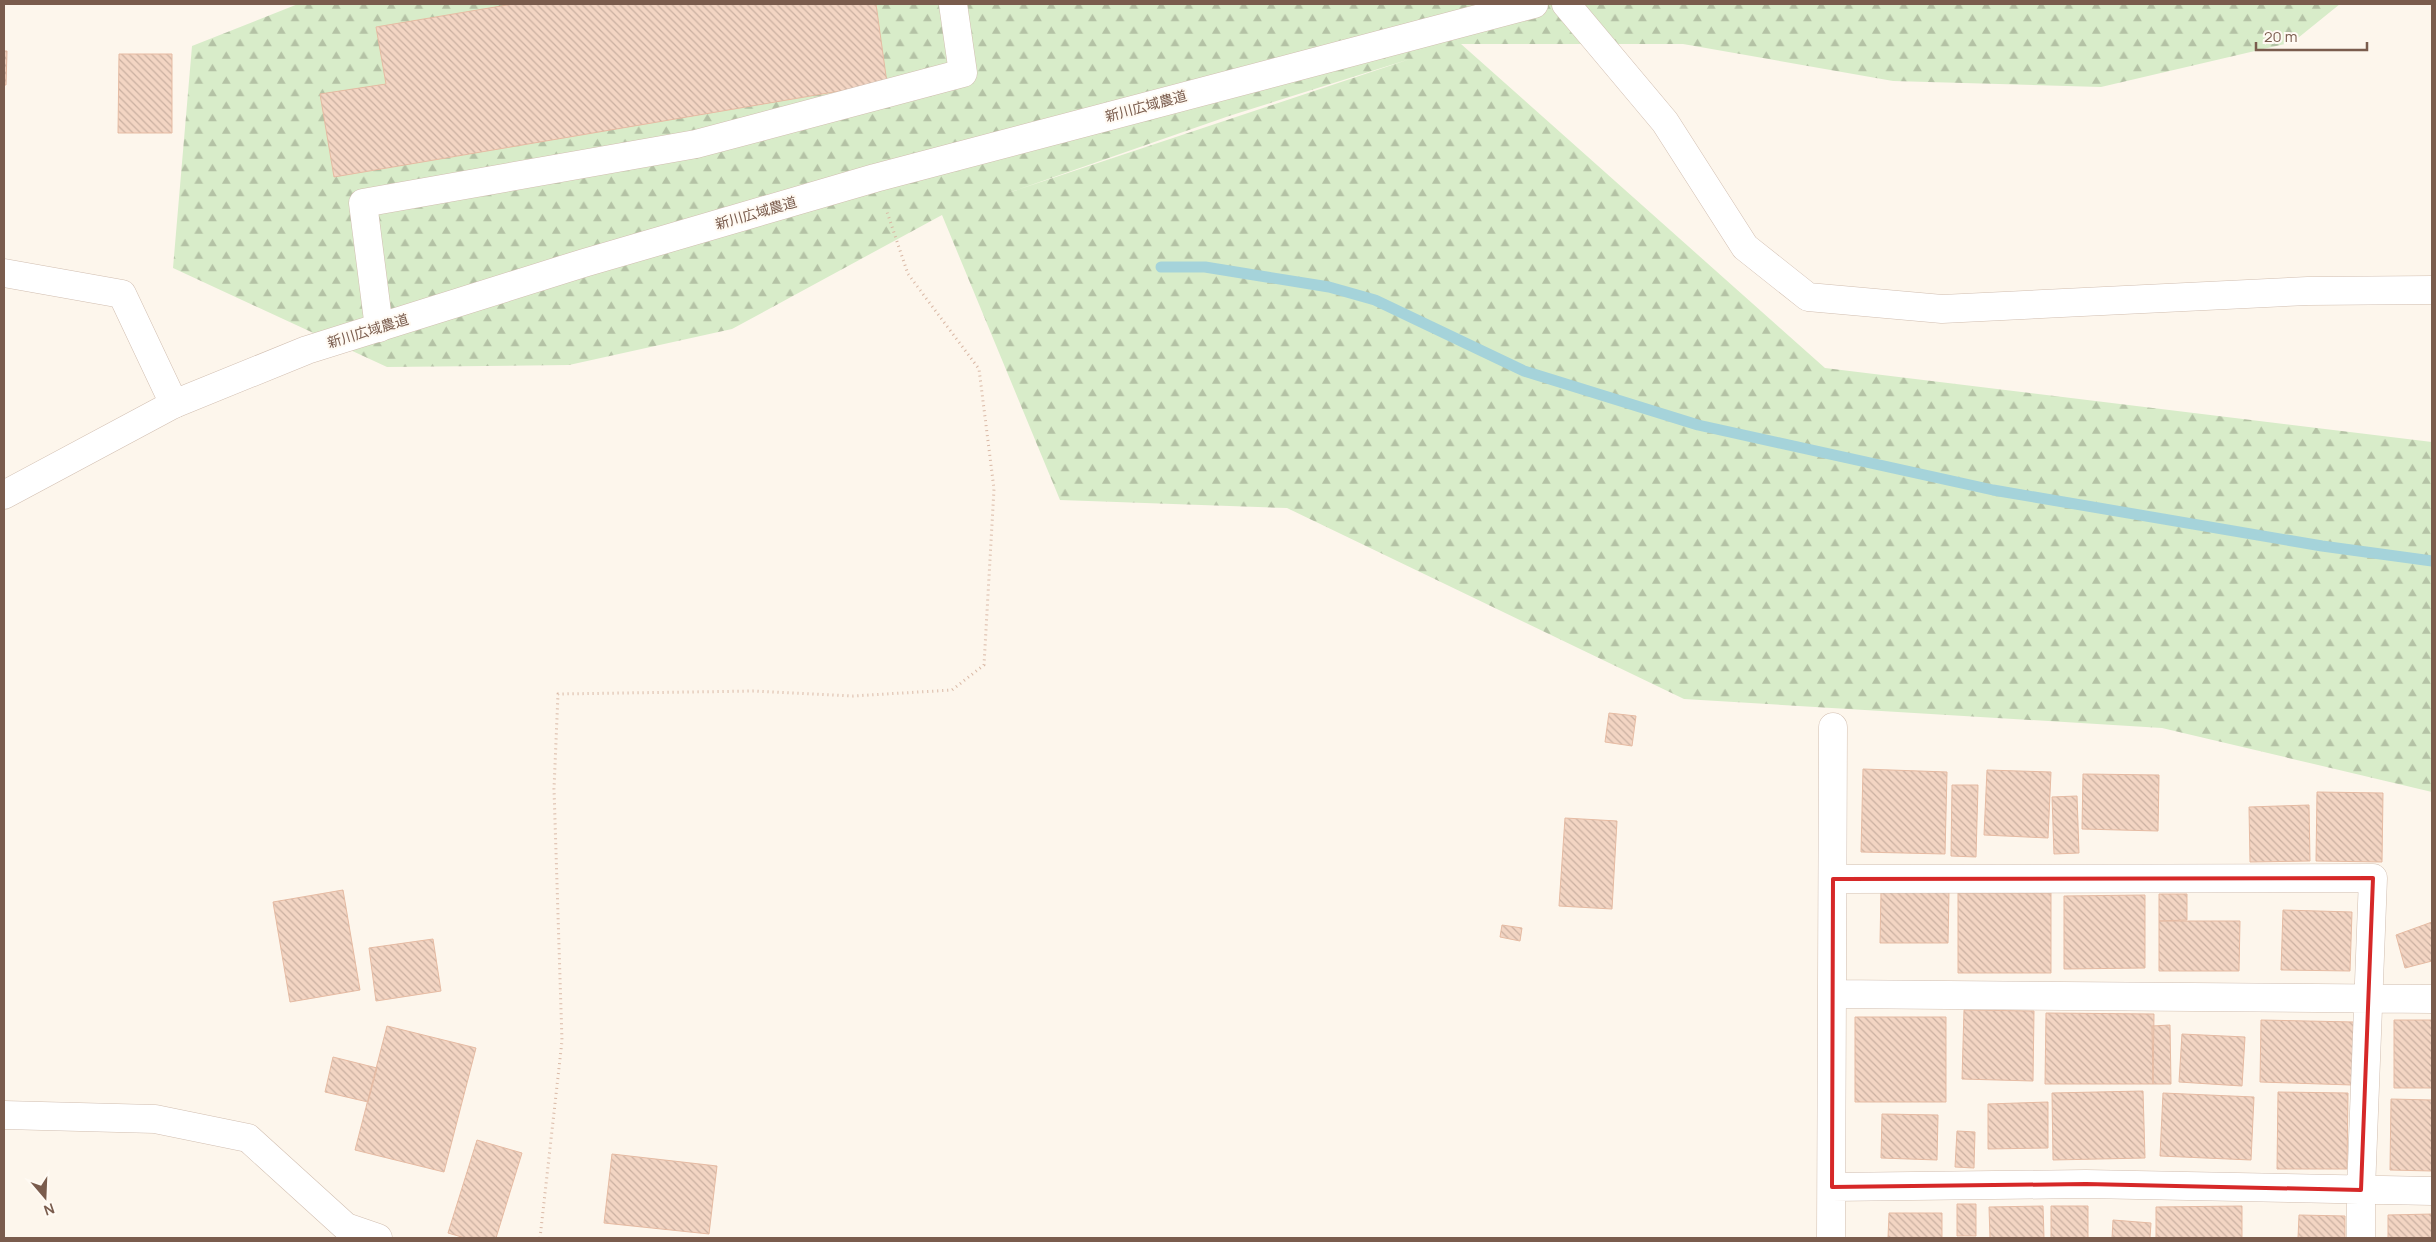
<svg xmlns="http://www.w3.org/2000/svg" width="2436" height="1242" font-family="Manrope,'Noto Sans JP',sans-serif">
  <style>
    .forest { fill: url(#forest-firs); fill-rule: evenodd }
    .lines { fill: none; stroke-linecap: round; stroke-linejoin: round }
    .stream { stroke: #a5d3da; stroke-width: 11 }
    .building { fill: url(#building-back-hatch); stroke: #e6bba3 }
    .minor-casing { stroke: #d1beb0; stroke-width: 29 }
    .tertiary-casing { stroke: #d1beb0; stroke-width: 29 }
    .path { stroke: #d9b8a5; stroke-width: 3; stroke-dasharray: 1 4; stroke-linecap: butt }
    .minor { stroke: #fff; stroke-width: 28 }
    .tertiary { stroke: #fff; stroke-width: 28 }
    .marked { fill: none; stroke: #d62828; stroke-width: 4; stroke-linejoin: round }
    .labels { text-anchor: middle; stroke-width: 4; stroke-linejoin: round; paint-order: stroke }
    .street-label { font-size: 14px; fill: #7a5c4d; stroke: #fffaf3 }
  </style>
  <defs>
    <pattern id="forest-firs" width="22" height="20" patternUnits="userSpaceOnUse" patternTransform="scale(1.25)"><rect width="22" height="20" fill="#d8ecc9"/><path d="M5 1l3.5 6h-7zM16 11l3.5 6h-7z" fill="#b4c2a5"/></pattern>
    <pattern id="building-back-hatch" width="6" height="6" patternUnits="userSpaceOnUse" patternTransform="scale(1.25)"><rect width="6" height="6" fill="#f3d5c3"/><path d="M-1 5l2 2M0 0l6 6M5-1l2 2" fill="none" stroke="#cab0a1"/></pattern>
  </defs>
  <rect width="100%" height="100%" fill="#fdf6ec"/>
  <path class="forest" d="M298,4H2340L2293,42L2101,87L1893,81L1683,44H1461L1825,368L2432,442V792L2162,728L1684,699L1287,508L1060,500L942,215L732,329L569,365L387,367L173,268L192,46ZM1410,59L1005,194L1229,116Z"/>
  <g class="lines">
    <path class="stream" d="M1161,267H1205L1329,287L1375,300L1524,371L1698,425L1993,490L2322,546L2432,561"/>
  </g>
  <path class="building" d="M513,4H876L887,83L334,177L320,94L386,84L376,27Z
    M4,51H7L6,85H4Z
    M119,54H172V133H118Z
    M1609,713L1636,716L1632,746L1605,742Z
    M1863,769L1947,772L1945,854L1861,852Z
    M1987,770L2051,772L2048,838L1984,835Z
    M2083,774L2159,775L2158,831L2082,829Z
    M1952,785H1978L1976,857L1951,856Z
    M2317,792L2383,793L2382,862L2316,861Z
    M2077,796L2079,853L2054,854L2052,797Z
    M2309,805L2310,861L2250,862L2249,807Z
    M1565,818L1617,821L1612,909L1559,906Z
    M343,890L360,990L290,1002L273,902Z
    M1881,891H1949L1948,943H1880Z
    M1958,893H2051V973H1958Z
    M2159,894H2187V920L2159,921Z
    M2145,895V968L2064,969V896Z
    M2283,910L2352,912L2350,971L2281,970Z
    M2159,921H2240L2239,971H2159Z
    M2432,922V961L2405,968L2396,935Z
    M1502,925L1522,928L1520,941L1500,937Z
    M433,939L441,991L376,1001L369,948Z
    M1964,1010L2034,1011L2033,1081L1962,1079Z
    M2046,1013L2154,1014L2153,1084H2045Z
    M1855,1017H1946V1102H1855Z
    M2261,1020L2354,1022L2352,1085L2260,1082Z
    M2394,1020H2432V1088H2394Z
    M2170,1025L2171,1084H2153L2152,1026Z
    M387,1026L476,1048L444,1172L355,1150Z
    M2182,1034L2245,1037L2242,1086L2179,1082Z
    M333,1057L377,1068L368,1102L325,1092Z
    M2143,1091L2145,1158L2053,1160L2052,1093Z
    M2278,1092L2348,1093L2347,1169H2277Z
    M2163,1093L2254,1097L2251,1160L2160,1156Z
    M2391,1099L2432,1100V1171L2390,1170Z
    M2048,1102V1148L1988,1149V1104Z
    M1882,1114L1938,1115L1937,1160L1881,1158Z
    M1957,1131L1975,1132L1974,1168L1955,1167Z
    M477,1140L522,1153L496,1238H465L448,1233Z
    M612,1154L717,1166L709,1234L604,1223Z
    M1957,1204H1976V1236H1957Z
    M2043,1206L2044,1238H1990L1989,1207Z
    M2051,1206H2088V1238H2051Z
    M2242,1206V1238H2156V1207Z
    M1889,1213H1942V1238H1888Z
    M2432,1214V1238H2388V1215Z
    M2299,1215L2345,1216V1238H2298Z
    M2113,1220L2151,1223L2150,1238H2112Z"/>
  <g class="lines">
    <g class="minor-casing">
      <path id="minor" d="M1566,4L1665,122L1745,247L1808,297L1942,309L2308,291L2432,290
        M4,273L122,294L174,404
        M379,328L363,203L696,144L963,73L953,4
        M1833,879L2373,878L2361,1190V1238
        M1832,994L2432,999
        M4,1115L155,1119L248,1138L346,1227L378,1238
        M1832,1187L2086,1184L2432,1191
        M1831,1238L1833,727"/>
    </g>
    <g class="tertiary-casing">
      <path id="tertiary" d="M4,495L174,404L307,350L584,263L875,178L1534,4"/>
    </g>
    <path class="path" d="M540,1238L562,1041L554,789L558,694L755,691L853,696L952,690L984,665L994,489L979,369L908,274L886,209"/>
    <use href="#minor" class="minor"/>
    <use href="#tertiary" class="tertiary"/>
  </g>
  <path class="marked" d="M2373,878L2361,1190L2086,1184L1832,1187L1833,879Z"/>
  <g class="labels">
    <g class="street-label">
      <text transform="translate(1146 106) rotate(-15)" y="5">新川広域農道</text>
      <text transform="translate(756 213) rotate(-16)" y="5">新川広域農道</text>
      <text transform="translate(368 331) rotate(-17)" y="5">新川広域農道</text>
    </g>
  </g>
  <rect width="2436" height="1242" fill="none" stroke="#7a5c4d" stroke-width="10"/>
  <g transform="translate(45 1197) rotate(161)" stroke="#fffaf3" stroke-width="4" paint-order="stroke">
  <path d="M0-4L9 19L0 12L-9 19Z" fill="#7a5c4d"/>
  <text y="-8" font-size="14" font-weight="bold" text-anchor="middle" fill="#7a5c4d">N</text>
  </g>
  <path d="M2256 42v8h111v-8" fill="none" stroke="#7a5c4d" stroke-width="2.5"/>
  <text x="2264" y="42" font-size="15" fill="#7a5c4d" stroke="#fffaf3" stroke-width="4" paint-order="stroke">20 m</text>
</svg>
